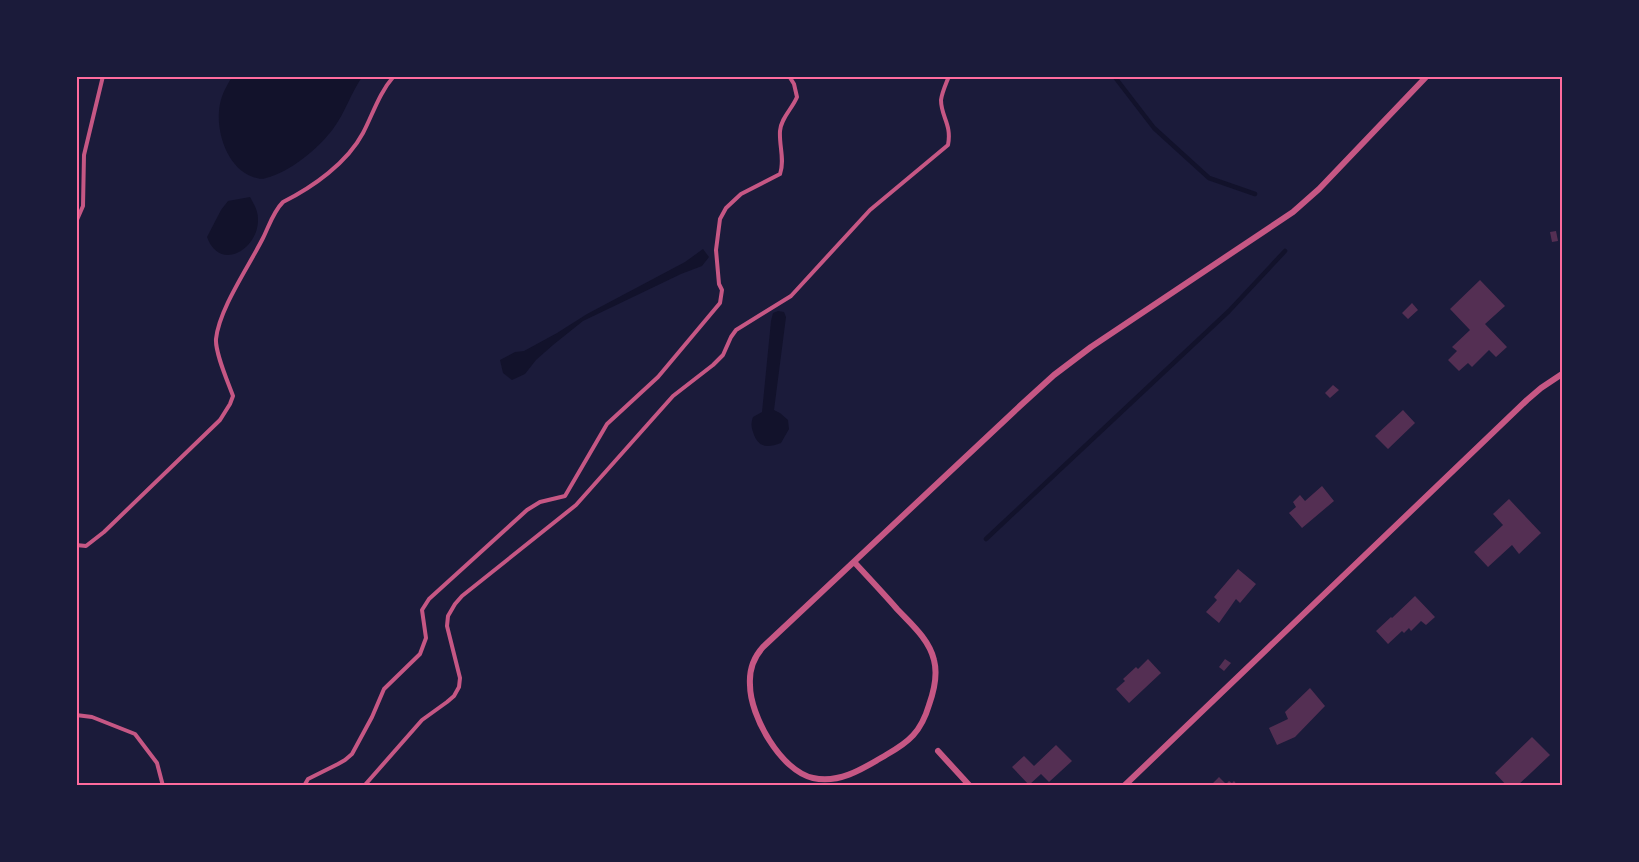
<svg xmlns="http://www.w3.org/2000/svg" width="1639" height="862" font-family="Arial,sans-serif">
  <style>
    .water { fill: #12122b }
    .lines { fill: none; stroke-linecap: round; stroke-linejoin: round }
    .stream { stroke: #12122b; stroke-width: 4.5 }
    .building { fill: #542f53 }
    .service { stroke: #c65784; stroke-width: 4 }
    .minor { stroke: #c65784; stroke-width: 6 }
    .neatline { fill: none; stroke: #ff6b9d; stroke-width: 2 }
  </style>
  <rect width="100%" height="100%" fill="#1b1b3a"/>
  <path class="water" d="M232,77V76L362,77C351,93 345,113 333,129C318,149 290,172 266,178C261,180 257,178 253,177C228,168 217,135 219,111C220,98 225,88 232,77Z
    M250,197C254,204 258,211 258,219C259,249 220,273 207,237L221,210L228,201Z
    M703,249L709,257L702,266L681,274L583,321L553,345L536,360L525,374L512,380L503,373L500,360L515,352L524,351L557,333L587,314L685,262Z
    M778,311L784,312L786,317L774,410L780,413L788,420L789,429L781,443C767,448 758,448 753,432C751,426 751,423 753,417L762,412L771,321L773,313Z"/>
  <g class="lines">
    <path class="stream" d="M1114,76L1154,128L1209,178L1255,194
      M986,539L1229,311L1285,251"/>
  </g>
  <path class="building" d="M1556,231L1558,241L1552,242L1550,232Z
    M1480,280L1505,306L1485,324L1507,347L1496,357L1489,350L1472,367L1468,363L1459,371L1448,360L1457,351L1452,347L1470,330L1450,309Z
    M1412,303L1418,310L1408,319L1402,313Z
    M1333,385L1339,390L1330,398L1325,393Z
    M1403,410L1415,423L1388,449L1375,436Z
    M1322,486L1334,501L1302,528L1289,513L1296,507L1293,502L1300,495L1305,501Z
    M1509,499L1541,533L1519,554L1512,545L1488,567L1474,552L1503,525L1493,514Z
    M1238,569L1256,584L1240,603L1236,599L1219,623L1206,612L1217,600L1214,597Z
    M1415,596L1435,617L1426,625L1421,621L1411,631L1409,628L1404,633L1402,631L1388,644L1376,631L1391,617L1392,618Z
    M1148,659L1161,673L1129,703L1116,689L1125,681L1123,679L1136,667L1138,669Z
    M1225,659L1231,663L1224,671L1219,667Z
    M1310,688L1325,706L1295,737L1277,745L1269,728L1288,719L1285,712Z
    M1532,737L1550,755L1517,786H1507L1495,773Z
    M1056,745L1072,761L1049,782L1041,774L1029,785L1012,767L1024,756L1034,766Z
    M1219,777L1226,784L1229,781L1232,783L1234,781L1238,786H1210Z"/>
  <g class="lines">
    <path class="service" d="M76,222L83,206L84,155L103,76
      M76,545L86,546L104,532L220,420L230,404L233,396C228,382 215,353 216,339C219,309 249,266 263,238C269,226 273,212 283,202C313,187 347,163 363,133C373,114 379,93 394,76
      M76,715L92,717L135,734L157,763L163,786
      M304,786L308,779L338,764L345,760L352,754L372,717L384,689L420,654L426,638L422,610L429,599L527,510L540,502L565,496L607,424L658,377L720,303L722,290L719,284L716,250L720,219L726,208L741,194L780,174C785,160 779,146 780,131C781,118 792,109 797,97L794,84L789,76
      M364,786L422,720L447,702L454,696L459,687L460,678L447,626L448,616L455,604L462,596L576,505L673,396L713,365L723,355L731,337L736,330L791,296L870,210L948,145C952,124 941,117 941,100C942,92 946,84 949,76"/>
    <path class="minor" d="M854,562C868,577 883,593 897,609C911,624 929,639 934,660C938,675 934,691 929,705C921,732 909,742 886,755C864,768 840,784 813,778C781,771 750,716 750,685C749,670 753,658 763,647L1021,405L1054,375L1091,347L1293,212L1319,189L1427,76
      M938,751L970,786
      M1124,786L1527,400L1541,388L1562,374"/>
  </g>
  <rect width="1639" height="862" fill="none" stroke="#1b1b3a" stroke-width="156"/>
  <rect x="78" y="78" width="1483" height="706" class="neatline"/>
</svg>
